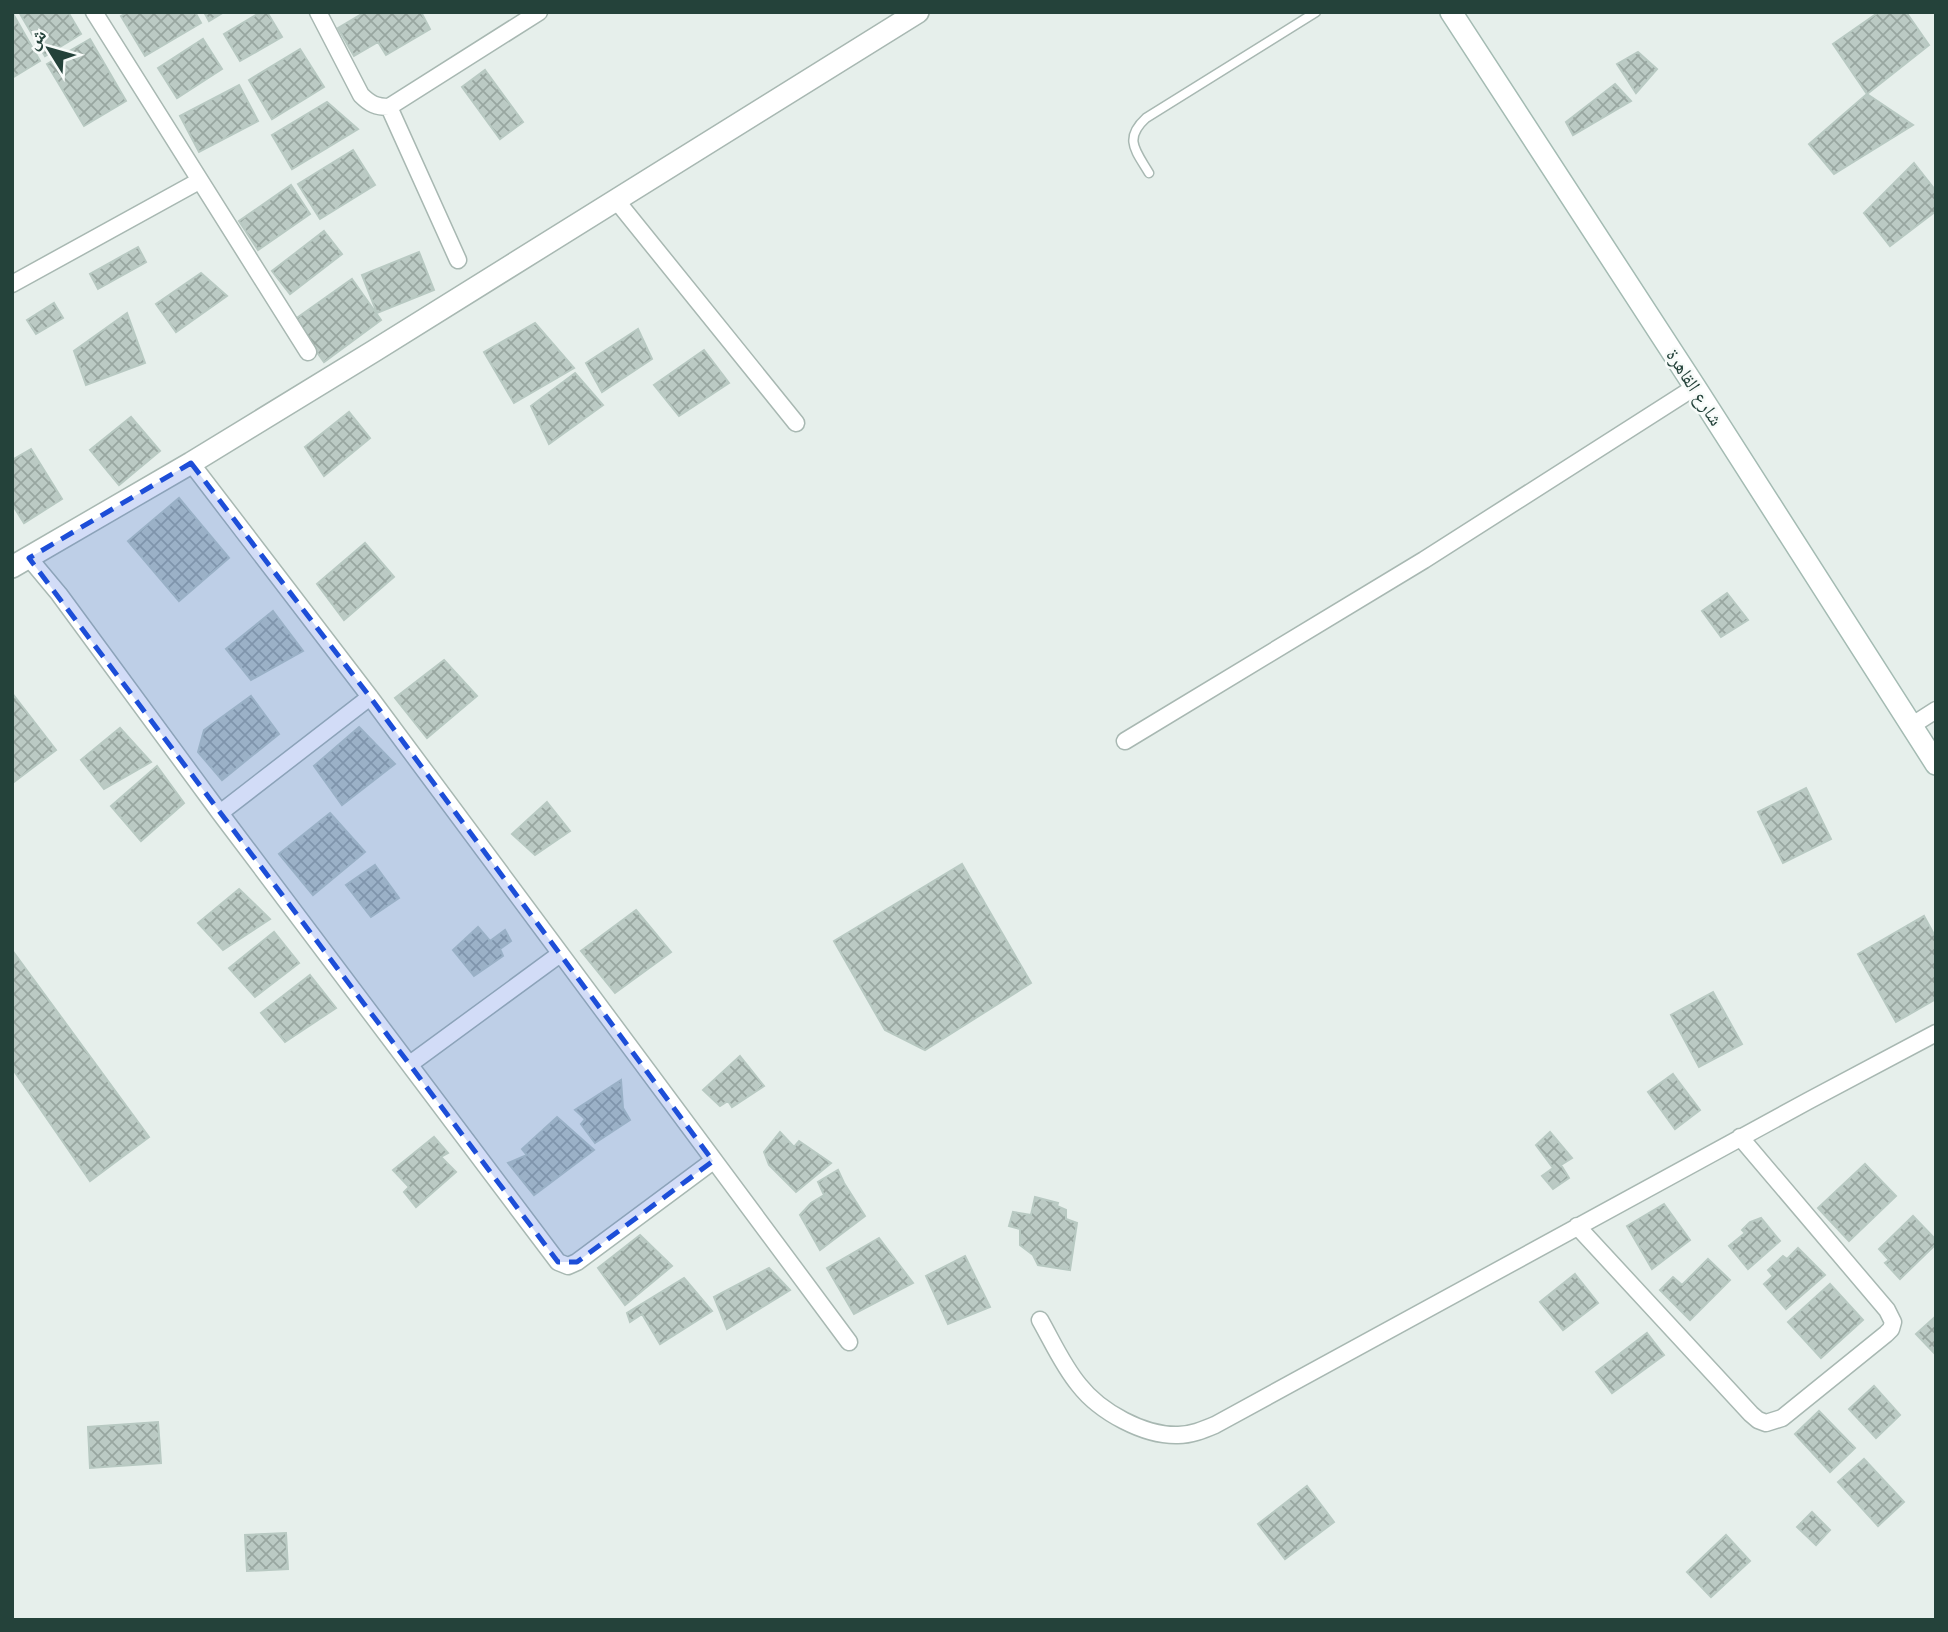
<svg xmlns="http://www.w3.org/2000/svg" width="1948" height="1632" font-family="Lato,'Noto Naskh Arabic',sans-serif">
  <style>
    .building { fill: url(#building-cross-hatch); stroke: #b8c9c2; stroke-width: 2 }
    .lines { fill: none; stroke-linecap: round; stroke-linejoin: round }
    .service-casing { stroke: #a8b8b2; stroke-width: 11 }
    .minor-casing { stroke: #a8b8b2; stroke-width: 19 }
    .tertiary-casing { stroke: #a8b8b2; stroke-width: 24 }
    .secondary-casing { stroke: #a4bbb3; stroke-width: 24 }
    .service { stroke: #fff; stroke-width: 8 }
    .minor { stroke: #fff; stroke-width: 16 }
    .tertiary { stroke: #fff; stroke-width: 21 }
    .secondary { stroke: #fff; stroke-width: 21 }
    .marked { fill: #1d4ed8; fill-opacity: 0.2; stroke: #1d4ed8; stroke-width: 5; stroke-dasharray: 14 9; stroke-linejoin: round }
    .labels { text-anchor: middle; stroke-width: 5; stroke-linejoin: round; paint-order: stroke }
    .street-label { font-size: 19px; fill: #24423a; stroke: #f7fbf9 }
  </style>
  <defs>
    <pattern id="building-cross-hatch" width="8" height="8" patternUnits="userSpaceOnUse" patternTransform="scale(1.75)"><rect width="8" height="8" fill="#bbcac4"/><path d="M0 0l8 8M0 8l8-8" fill="none" stroke="#98a6a0"/></pattern>
  </defs>
  <rect width="100%" height="100%" fill="#e6efeb"/>
  <path class="building" d="M12,12L40,61L12,78Z
    M19,12H68L81,34L45,56Z
    M128,12H195L201,23L145,56L121,16Z
    M204,12H224L209,21Z
    M261,12H267L282,37L240,61L224,34Z
    M365,12H421L430,29L386,55L378,42L354,56L338,28Z
    M1879,12H1906L1929,45L1867,94L1833,44Z
    M90,39L126,101L84,126L47,64Z
    M203,39L222,69L177,98L158,68Z
    M300,49L324,87L272,119L249,80Z
    M1638,52L1657,69L1636,93L1617,64Z
    M485,70L523,122L500,139L462,87Z
    M1615,84L1631,101L1573,135L1566,122Z
    M239,85L258,121L199,152L180,116Z
    M1867,94L1913,125L1834,174L1809,144Z
    M327,102L358,129L292,169L272,135Z
    M353,150L375,185L320,219L298,184Z
    M1914,163L1936,191V211L1890,246L1864,213Z
    M291,185L310,214L258,250L239,221Z
    M324,231L342,254L290,294L272,271Z
    M138,247L146,262L98,289L90,274Z
    M419,252L434,290L377,313L362,275Z
    M201,273L227,296L176,332L156,304Z
    M352,279L381,320L324,362L294,320Z
    M54,303L63,318L36,334L27,320Z
    M127,313L145,363L86,385L74,351Z
    M535,323L574,368L514,403L484,352Z
    M638,329L652,359L602,392L586,363Z
    M704,350L729,383L679,416L654,385Z
    M575,373L603,405L549,444L531,406Z
    M349,412L370,438L324,476L305,447Z
    M131,417L160,451L119,485L90,450Z
    M31,449L62,499L24,523L12,504V460Z
    M179,498L229,558L179,601L128,541Z
    M365,543L394,577L344,620L317,584Z
    M1727,593L1748,620L1721,637L1702,611Z
    M273,611L303,651L251,680L226,649Z
    M444,660L477,696L427,738L395,698Z
    M12,693L56,750L14,782L12,780Z
    M251,696L279,734L222,780L198,752L204,730Z
    M359,727L395,764L342,805L314,766Z
    M120,728L151,762L104,789L81,760Z
    M157,766L184,803L141,841L111,806Z
    M1806,788L1831,839L1783,863L1758,812Z
    M547,802L570,831L535,855L512,834Z
    M330,813L365,852L313,895L279,854Z
    M962,864L1031,983L925,1050L885,1030L834,941Z
    M375,865L399,898L371,917L346,885Z
    M239,889L270,919L223,950L198,923Z
    M636,910L671,952L615,993L581,951Z
    M1924,916L1936,938V999L1896,1022L1858,954Z
    M478,927L490,941L505,930L511,941L500,949L503,956L474,976L453,950Z
    M274,932L299,963L255,997L229,968Z
    M12,950L149,1137L90,1181L12,1068Z
    M310,975L336,1008L285,1042L261,1013Z
    M1713,992L1742,1044L1699,1067L1671,1015Z
    M740,1056L764,1086L732,1107L728,1101L720,1106L703,1090Z
    M1673,1074L1700,1110L1675,1129L1648,1092Z
    M621,1080L623,1108L630,1120L595,1143L581,1124L585,1119L575,1110Z
    M557,1117L594,1150L534,1195L508,1163L527,1155L522,1149Z
    M780,1132L794,1147L799,1141L831,1163L796,1192L769,1165L764,1152Z
    M1550,1132L1572,1158L1561,1165L1569,1178L1553,1189L1542,1176L1553,1168L1536,1145Z
    M434,1137L448,1153L441,1157L456,1172L416,1207L404,1192L409,1187L393,1170Z
    M1865,1164L1896,1196L1849,1241L1818,1208Z
    M838,1170L844,1183L865,1216L820,1250L800,1215L811,1203L824,1195L818,1182Z
    M1035,1197L1058,1203L1057,1206L1066,1210V1219L1077,1223L1070,1270L1038,1265L1033,1255L1020,1245V1229L1009,1226L1013,1212L1031,1215Z
    M1664,1204L1690,1240L1652,1269L1627,1226Z
    M1913,1216L1936,1240V1244L1900,1279L1885,1263L1889,1260L1879,1249Z
    M1761,1218L1780,1241L1748,1269L1729,1246L1745,1233L1742,1230L1750,1222Z
    M640,1235L672,1266L625,1305L598,1268Z
    M879,1238L913,1283L854,1314L827,1268Z
    M1798,1248L1825,1275L1786,1309L1764,1284L1773,1276L1768,1270L1783,1256L1787,1259Z
    M965,1256L990,1307L948,1324L926,1276Z
    M1708,1259L1730,1280L1690,1320L1660,1290L1673,1277L1682,1285Z
    M769,1268L790,1290L727,1329L714,1297Z
    M1575,1274L1598,1303L1563,1330L1540,1302Z
    M684,1278L712,1311L660,1344L642,1314L630,1322L627,1313Z
    M1830,1284L1863,1320L1821,1358L1788,1322Z
    M1936,1316V1355L1916,1334Z
    M1647,1333L1664,1355L1612,1393L1596,1372Z
    M1874,1386L1900,1415L1876,1438L1849,1409Z
    M1819,1411L1855,1448L1830,1472L1795,1434Z
    M158,1422L161,1463L90,1468L88,1427Z
    M1864,1459L1904,1502L1878,1526L1838,1482Z
    M1307,1486L1334,1522L1285,1559L1258,1524Z
    M1812,1512L1830,1530L1816,1545L1797,1527Z
    M286,1533L288,1569L247,1571L245,1535Z
    M1726,1535L1750,1561L1711,1597L1687,1572Z"/>
  <g class="lines">
    <g class="service-casing">
      <path id="service" d="M1149,173C1136,151 1123,139 1146,118L1316,12"/>
    </g>
    <g class="minor-casing">
      <path id="minor" d="M94,12L308,352
        M318,12L361,95C370,104 376,107 389,107L539,12
        M389,107L458,260
        M616,200L796,423
        M12,284L199,181
        M191,463L370,697L849,1342
        M29,558L59,594L220,813L558,1262L568,1266L577,1262L713,1161
        M1911,726L1936,710
        M1125,741L1424,560L1695,387
        M220,813L370,697
        M410,1064L560,954
        M1577,1226L1751,1414L1758,1420L1766,1423L1782,1418L1886,1334L1891,1329L1893,1322L1887,1310L1740,1137
        M1040,1320C1052,1341 1063,1366 1079,1385C1100,1412 1144,1436 1178,1435C1191,1435 1203,1430 1215,1425L1808,1101L1936,1033"/>
    </g>
    <g class="tertiary-casing">
      <path id="tertiary" d="M12,567L191,463L374,351L918,12"/>
    </g>
    <g class="secondary-casing">
      <path id="secondary" d="M1451,12L1695,387L1936,764"/>
    </g>
    <use href="#service" class="service"/>
    <use href="#minor" class="minor"/>
    <use href="#tertiary" class="tertiary"/>
    <use href="#secondary" class="secondary"/>
  </g>
  <path class="marked" d="M191,463L370,697L713,1161L577,1262H558L29,558Z"/>
  <g class="labels">
    <g class="street-label">
      <text transform="translate(1695 387) rotate(57)" y="7">شارع القاهرة</text>
    </g>
  </g>
  <rect width="1948" height="1632" fill="none" stroke="#24423a" stroke-width="28"/>
  <g transform="translate(49 49) rotate(307)" stroke="#f7fbf9" stroke-width="5" paint-order="stroke">
  <path d="M0-5L12 26L0 18L-12 26Z" fill="#24423a"/>
  <text y="-10" font-size="19" font-weight="bold" text-anchor="middle" fill="#24423a">ش</text>
  </g>
</svg>
